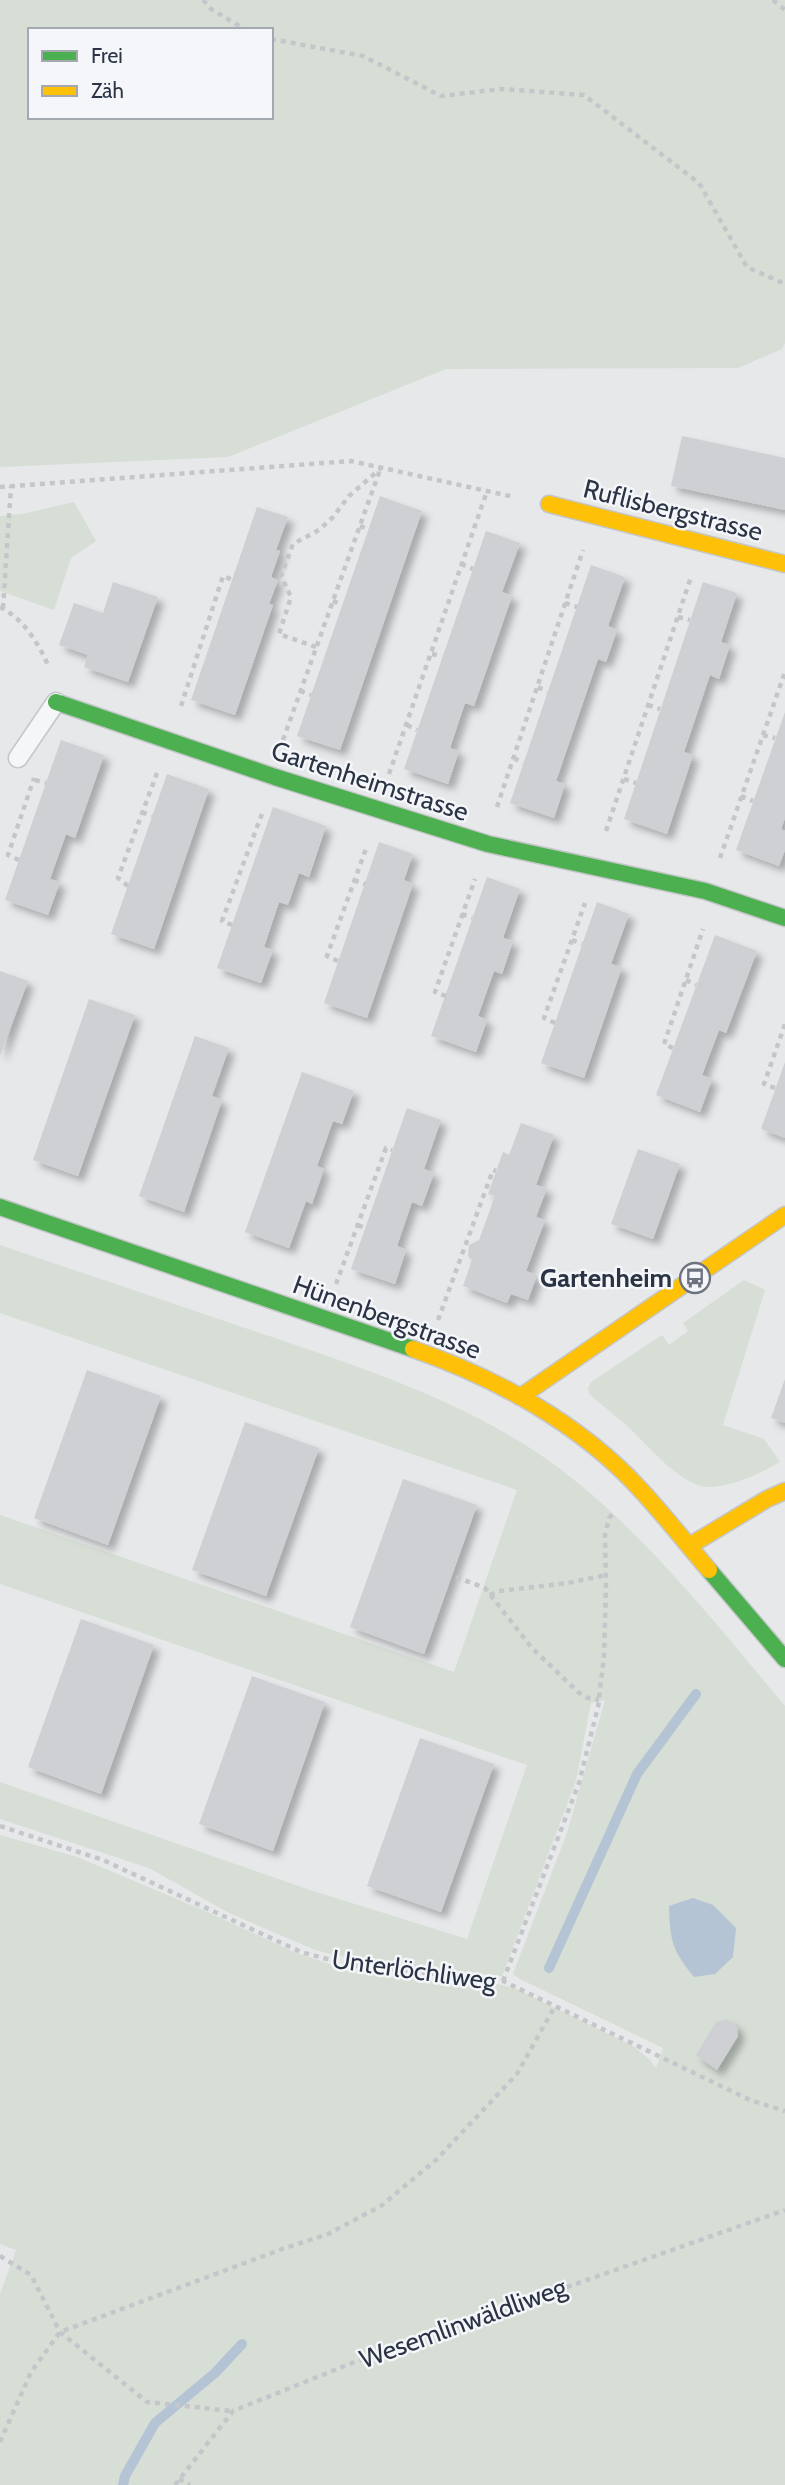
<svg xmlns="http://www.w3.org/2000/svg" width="785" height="2485" font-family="Cabin,sans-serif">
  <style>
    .green { fill: #d6ded6; fill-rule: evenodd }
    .water { fill: #b4c4d5 }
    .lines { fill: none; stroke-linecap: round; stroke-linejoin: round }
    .stream { stroke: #b4c4d5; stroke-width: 10 }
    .building { fill: #ced0d3; filter: url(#shadow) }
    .lane-casing { stroke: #c4c6c8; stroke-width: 21 }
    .fast-casing { stroke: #c4c6c8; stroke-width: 19 }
    .slow-casing { stroke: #c4c6c8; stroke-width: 19 }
    .path { stroke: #c5c6ca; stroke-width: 4.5; stroke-dasharray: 5 5; stroke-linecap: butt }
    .lane { stroke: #f5f6f7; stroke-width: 18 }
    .fast { stroke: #4caf50; stroke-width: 16 }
    .slow { stroke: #ffc107; stroke-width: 16 }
    .labels { text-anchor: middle; stroke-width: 5; stroke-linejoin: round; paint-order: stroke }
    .street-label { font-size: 26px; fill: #2b3445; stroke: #f4f6f9 }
    .poi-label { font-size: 26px; font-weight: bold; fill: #2b3445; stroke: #f4f6f9; text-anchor: end }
  </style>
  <defs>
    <filter id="shadow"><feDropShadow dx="6" dy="6" stdDeviation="3.5" flood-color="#0004"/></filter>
  </defs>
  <rect width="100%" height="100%" fill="#e6e8ea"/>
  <path class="green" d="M0,0H785V343L782,349L738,368L446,369L228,457L0,467ZM30,30H271V117H30Z
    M74,502L96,541L71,558L54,610L0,591V516L22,514Z
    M0,1245C89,1275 177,1305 266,1335C368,1370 471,1403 559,1468C643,1531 717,1625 785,1706V2485H0V2294L16,2250L0,2244V1835L77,1857L203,1910L294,1952L356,1973L452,1983L498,1984L517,1989L633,2046L649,2059L656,2068L663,2048L520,1979L513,1974L567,1833L605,1700L591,1703L576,1781L502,1976L409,1968L353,1959L315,1950L229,1913L149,1868L0,1819V1782L310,1890L467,1939L527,1765L0,1584V1515L454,1672L517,1490L0,1313Z
    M744,1280L765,1290L723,1425L764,1439L780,1462C758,1474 735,1486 709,1487C680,1487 647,1443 627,1426C615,1415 602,1405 589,1394L588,1388L591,1382L662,1335L669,1345L688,1331L683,1323Z"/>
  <path class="water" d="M693,1898L713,1905L736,1928L733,1957L715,1974L694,1977C672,1950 670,1941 669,1906Z"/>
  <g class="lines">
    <path class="stream" d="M549,1968L637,1774L696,1694
      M123,2485L125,2476L155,2423L215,2373L242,2344"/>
  </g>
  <path class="building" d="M682,436L785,458V510L671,486Z
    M380,496L422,511L340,750L297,736Z
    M257,507L288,517L276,550L280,551L271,577L278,580L269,604L273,605L235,715L191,700Z
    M486,531L520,543L502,592L512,596L474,706L465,703L450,748L459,751L448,784L404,769Z
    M591,565L625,577L608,626L617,630L606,662L598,659L556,781L565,784L554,818L510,803Z
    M113,582L158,597L128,682L84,667L88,655L59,645L74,603L103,613Z
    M703,582L737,593L721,642L730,645L719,679L710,675L684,752L693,755L667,834L624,819Z
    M785,712V818L781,829L785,831V850L779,866L736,850Z
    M61,740L104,755L75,838L66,834L50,879L60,882L48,915L5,900Z
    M167,774L209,789L154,949L111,934Z
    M273,807L326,826L309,877L299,873L288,905L279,902L264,947L273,950L261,983L217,968Z
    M379,842L413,854L404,880L413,884L367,1018L324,1003Z
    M487,877L520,889L503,938L513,941L502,974L494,971L478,1016L487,1020L476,1052L431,1036Z
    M597,902L629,914L611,964L622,967L584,1078L541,1063Z
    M715,935L757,951L726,1033L719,1030L702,1075L712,1079L700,1112L656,1095Z
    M0,971L28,981L0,1056Z
    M89,999L135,1015L78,1176L33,1160Z
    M195,1036L229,1048L212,1096L222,1100L184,1212L139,1196Z
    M785,1062V1138L761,1129Z
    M302,1072L354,1091L342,1124L333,1121L317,1166L324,1169L312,1204L306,1201L289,1248L245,1232Z
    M407,1108L441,1120L424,1169L434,1173L422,1206L412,1202L397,1246L406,1250L395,1284L351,1269Z
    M521,1123L554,1135L536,1185L547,1188L536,1217L545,1220L526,1271L537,1275L528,1300L511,1294L507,1303L463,1286L472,1260L468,1256L469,1245L479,1240L495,1196L488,1194L503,1152L509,1155Z
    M638,1149L680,1164L653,1239L611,1224Z
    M87,1370L161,1396L108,1545L34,1518Z
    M785,1379V1423L771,1418Z
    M245,1422L319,1448L266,1596L192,1570Z
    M403,1479L477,1505L424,1654L350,1627Z
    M81,1619L154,1645L101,1794L28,1767Z
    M252,1676L325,1702L273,1851L199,1824Z
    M420,1738L494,1764L441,1912L367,1886Z
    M727,2019L737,2027L738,2036L717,2070L696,2055L716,2022Z"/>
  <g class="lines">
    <g class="lane-casing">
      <path id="lane" d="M18,758L56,702"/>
    </g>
    <g class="fast-casing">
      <path id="fast" d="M56,702L275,777L488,844L705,891L785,918
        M0,1207L413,1349
        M709,1570L785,1659"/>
    </g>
    <g class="slow-casing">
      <path id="slow" d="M549,504L785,564
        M413,1349C496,1378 579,1423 639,1488C664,1515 686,1543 709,1570
        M520,1397L785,1215
        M689,1546L767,1499L785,1491"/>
    </g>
    <path class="path" d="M203,0L211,9L246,30
      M773,0L785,10
      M271,39L363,56L441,96L502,89L584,95L699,183L747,267L785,284
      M0,487L351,461L514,497
      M360,526L368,529
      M461,564L473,569
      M333,601L342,605
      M565,603L577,607
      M0,607C24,619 38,643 49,667
      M3,608L11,486
      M678,617L690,620
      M316,647L279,634L291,597L281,576L293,544L319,530L333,517L349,496L380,469
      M432,654L442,656
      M538,687L547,692
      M300,691L311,695
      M648,705L660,709
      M181,706L223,576L233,580
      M407,725L417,730
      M763,735L775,738
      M283,740L381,467
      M514,758L523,763
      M389,774L487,491
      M624,779L636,783
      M35,780L46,783
      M741,796L753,801
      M497,807L583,550
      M142,812L152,816
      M606,831L691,577
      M720,858L785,672
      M19,860L8,855L34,778
      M354,880L365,884
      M128,886L118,878L157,773
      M462,914L472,918
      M232,925L222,921L263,811
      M572,940L582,944
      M338,961L327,956L367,846
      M686,980L696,985
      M446,996L435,992L475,879
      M555,1023L544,1018L585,903
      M673,1048L664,1044L703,929
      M775,1088L764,1084L785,1024
      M358,1225L365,1228
      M336,1284L386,1148L392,1150
      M438,1320L493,1170L496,1171
      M456,1577L485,1588L532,1648L578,1692L588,1698L599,1700
      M490,1595L499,1591L568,1583L606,1575
      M0,1826L103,1860L301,1952L350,1965L503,1981L750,2100L785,2111
      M503,1981L579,1783L598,1707L604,1656L606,1586L605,1535L609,1518L613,1514
      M0,2256L31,2275L60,2332L147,2402L232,2411
      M0,2442L31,2372L60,2332L282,2249L328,2234L381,2206L437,2159L517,2074L555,2006
      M179,2479L190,2485
      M175,2485L233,2411L352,2363L785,2210"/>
    <use href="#lane" class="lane"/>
    <use href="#fast" class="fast"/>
    <use href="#slow" class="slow"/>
  </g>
  <defs>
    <g id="bus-ring" transform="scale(1.575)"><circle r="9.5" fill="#f4f6f9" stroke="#6c737f" stroke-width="1.5"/><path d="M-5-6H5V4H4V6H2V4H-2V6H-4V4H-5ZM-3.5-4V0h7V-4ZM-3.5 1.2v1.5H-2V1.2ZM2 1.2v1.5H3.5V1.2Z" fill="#6c737f"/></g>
  </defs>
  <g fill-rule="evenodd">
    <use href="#bus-ring" x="695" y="1278"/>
  </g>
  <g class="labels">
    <g class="street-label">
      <text transform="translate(673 510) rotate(14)" y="9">Ruflisbergstrasse</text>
      <text transform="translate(370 781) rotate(18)" y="9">Gartenheimstrasse</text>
      <text transform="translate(387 1317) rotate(20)" y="9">Hünenbergstrasse</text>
      <text transform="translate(414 1970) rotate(8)" y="9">Unterlöchliweg</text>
      <text transform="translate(463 2323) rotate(-20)" y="9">Wesemlinwäldliweg</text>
    </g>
    <g class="poi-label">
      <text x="672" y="1287">Gartenheim</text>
    </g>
  </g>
  <rect x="28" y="28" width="245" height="91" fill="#f4f6f9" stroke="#a4a8b1" stroke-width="2"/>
  <rect x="42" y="51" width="35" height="10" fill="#4caf50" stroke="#a4a8b1" stroke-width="2"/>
  <text x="91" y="63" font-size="21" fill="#2b3445">Frei</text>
  <rect x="42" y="86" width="35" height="10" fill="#ffc107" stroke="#a4a8b1" stroke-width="2"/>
  <text x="91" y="98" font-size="21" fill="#2b3445">Zäh</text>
</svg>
